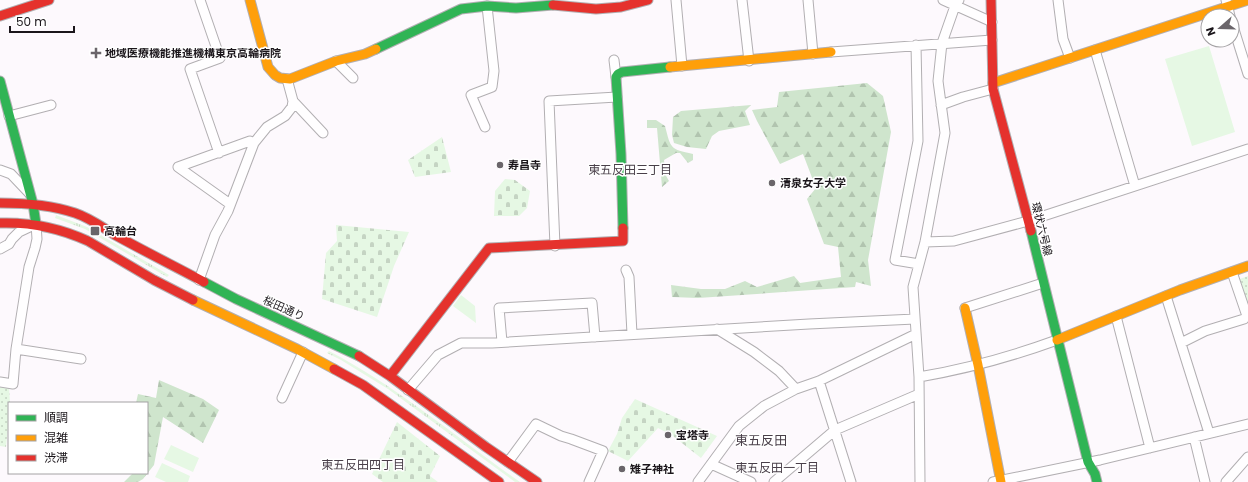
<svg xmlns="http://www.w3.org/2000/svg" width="1248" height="482" font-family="Poppins,'Noto Sans JP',sans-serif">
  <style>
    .grass { fill: url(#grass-tufts) }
    .forest { fill: url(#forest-firs) }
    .cemetery { fill: url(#cemetery-stones) }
    .park { fill: url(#park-dots) }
    .garden { fill: #e6f8e4 }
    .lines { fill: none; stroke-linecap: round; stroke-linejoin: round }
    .street-casing { stroke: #b2afb2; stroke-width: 11 }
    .fast-casing { stroke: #b2afb2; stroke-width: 11 }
    .slow-casing { stroke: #b2afb2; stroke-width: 11 }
    .jam-casing { stroke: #b2afb2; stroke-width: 11 }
    .street { stroke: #fffeff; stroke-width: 9 }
    .fast { stroke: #30b455; stroke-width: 9 }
    .slow { stroke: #ff9f0a; stroke-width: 9 }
    .jam { stroke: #e5322d; stroke-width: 9 }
    .poi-dot { fill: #6a656a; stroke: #fff; stroke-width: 1.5 }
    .labels { text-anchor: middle; stroke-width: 3; stroke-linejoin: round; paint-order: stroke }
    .poi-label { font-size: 11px; font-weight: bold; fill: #1b161b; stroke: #fff; text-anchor: start }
    .street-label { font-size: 11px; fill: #1b161b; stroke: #fff }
    .neighbourhood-label { font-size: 12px; fill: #493f49; stroke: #fff }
    .quarter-label { font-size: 13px; fill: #493f49; stroke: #fff }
  </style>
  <defs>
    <pattern id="grass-tufts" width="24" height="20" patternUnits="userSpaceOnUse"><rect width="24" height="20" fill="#e6f8e4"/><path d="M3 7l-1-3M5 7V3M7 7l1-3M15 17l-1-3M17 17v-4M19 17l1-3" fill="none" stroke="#c5d4c3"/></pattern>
    <pattern id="forest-firs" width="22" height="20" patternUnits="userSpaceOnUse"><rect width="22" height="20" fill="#cfe5cd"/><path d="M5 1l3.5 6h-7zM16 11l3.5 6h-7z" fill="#b1c4af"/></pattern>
    <pattern id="cemetery-stones" width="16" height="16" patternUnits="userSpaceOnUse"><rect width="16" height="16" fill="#e6f8e4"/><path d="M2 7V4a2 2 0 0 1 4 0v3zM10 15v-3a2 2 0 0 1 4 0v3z" fill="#c5d4c3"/></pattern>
    <pattern id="park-dots" width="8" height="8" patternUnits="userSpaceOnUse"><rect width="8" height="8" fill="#e6f8e4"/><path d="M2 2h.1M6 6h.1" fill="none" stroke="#c5d4c3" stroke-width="1.8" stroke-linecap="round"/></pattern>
  </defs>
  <rect width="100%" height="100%" fill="#fdf9fd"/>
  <path class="grass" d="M56,215L87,227L169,275L167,277L85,229L55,218Z
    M329,351C398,387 457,438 520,482H515L388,389L341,360L327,353Z"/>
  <path class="forest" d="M867,83L883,96L891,132L868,260L871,286L856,282L855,287L698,298L672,297L671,285L701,289H725L745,281L757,287L794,276L800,283L841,277L838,247L824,244L807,199L816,188L803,154L780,164L757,121L752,110L777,107L779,92Z
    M751,105L745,111L750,125L719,131L712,136L706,149L687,147L674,143L672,135L673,117L681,111Z
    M647,120H656L665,126C671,149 670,149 693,154V160L688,163L680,153H676L664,160L665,174L669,181L662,187L657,128H647Z
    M159,380L203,399L219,410L203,443L163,417L154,465L143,479L138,482H124L133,473H147V403H136L138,394L156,398Z"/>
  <path class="cemetery" d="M442,137L451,172L415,177L408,160Z
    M505,179L515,180L530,191L527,208L519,216H494L495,191Z
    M336,225L409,232L394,266L377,317L322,299L326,253L337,241Z
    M635,399L717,436L701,458L673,436L658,428L628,461L608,451L617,434L622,418Z
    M397,422L440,456L430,476L438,482H383L372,474Z"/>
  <path class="park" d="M1248,276V312L1237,280Z
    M0,384L9,386L10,403H9V418L6,447L0,446Z"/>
  <path class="garden" d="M1209,46L1235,132L1192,146L1165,59Z
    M461,295L475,306L476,323L453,306Z
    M171,445L199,458L193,472L164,459Z
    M162,463L190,476L188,482H166L155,477Z"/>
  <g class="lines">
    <g class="street-casing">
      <path id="street" d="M200,0L220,58L190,69L219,153
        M676,0L682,66
        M742,0L749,61
        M808,0L813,54
        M943,0L992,22
        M1058,0L1063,39L1070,58
        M1226,0L1230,16
        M1232,23L1248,74
        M916,45L918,141L895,260L919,264
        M1095,50L1135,186
        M831,52L992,40
        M614,60L616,77
        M336,61L353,78
        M293,101L323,133
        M941,105L963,97L993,89
        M9,116L51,105
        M485,127L471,95L492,87L494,71L487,6
        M178,167L250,141L254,143
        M178,167L230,204
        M0,170L11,174L29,193
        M925,242L954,241L1028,221L1248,149
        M555,246L549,101L617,97
        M0,249L9,244L12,239L19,232L36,224L37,239L35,248L29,267L16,349L13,384L0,382
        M626,270L629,277L632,334
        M199,280L215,235L228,211L254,143L267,127L285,116L292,107L293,101L287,79
        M1166,296L1209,433
        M965,308L1043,283
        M1116,316L1150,448
        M717,329L754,352L779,371L796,389
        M502,342L499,308L592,303L595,337
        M1181,343L1205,331L1244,319L1247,316L1232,272
        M16,349L81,359
        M919,377C966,369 1013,356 1057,340
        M819,381L851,482
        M408,390L438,355L461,343H492L809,324L915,319
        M282,398L303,352
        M1194,437L1205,482
        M508,462L536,424L561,436L571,439L603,451L589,482
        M711,464L751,482
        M698,482L739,426L764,406L796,389L819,381L916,334
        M774,482L835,430L919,394
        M920,482L919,377L913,287L925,242L945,133L938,81L942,43L955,6L959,0
        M993,482L1100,460L1248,424
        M1226,482L1248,457"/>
    </g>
    <g class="fast-casing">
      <path id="fast" d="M376,49L461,9L487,6L516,8L553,5
        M0,81L33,204L36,224
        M623,228L621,154L616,77L618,74L622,72L670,67
        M1031,231L1088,462L1095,474L1097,482
        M204,282L236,299L359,356"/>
    </g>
    <g class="slow-casing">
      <path id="slow" d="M250,0L268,67L275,75L280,78L290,79L336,61L365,54L376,49
        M670,67L831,52
        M993,83L1248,0
        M193,300L297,349L334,369
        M965,308L978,365L1001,482
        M1057,340L1180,290L1248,266"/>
    </g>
    <g class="jam-casing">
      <path id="jam" d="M991,0L993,89L1031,231
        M553,5L596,9L621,7L648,0
        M0,16L49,0
        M0,203C25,203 51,205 75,213C90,218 102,227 115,235C144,251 174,266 204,282
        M0,223C31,222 60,228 88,241L154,280L193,300
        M359,356L390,376L486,447L537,482
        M334,369L363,385L499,482
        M390,376L489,248L623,241V228"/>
    </g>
    <use href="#street" class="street"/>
    <use href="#fast" class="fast"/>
    <use href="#slow" class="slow"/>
    <use href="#jam" class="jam"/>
  </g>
  <g class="poi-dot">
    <path d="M94 47h4v4h4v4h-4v4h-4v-4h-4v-4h4z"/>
    <circle cx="500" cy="165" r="4"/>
    <circle cx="772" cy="183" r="4"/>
    <rect x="90" y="226" width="10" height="10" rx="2"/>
    <circle cx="668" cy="435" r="4"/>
    <circle cx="622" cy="469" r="4"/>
  </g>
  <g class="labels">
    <g class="poi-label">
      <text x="105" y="57">地域医療機能推進機構東京高輪病院</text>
      <text x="508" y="169">寿昌寺</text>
      <text x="780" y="187">清泉女子大学</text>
      <text x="104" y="235">高輪台</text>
      <text x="676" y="439">宝塔寺</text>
      <text x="630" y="473">雉子神社</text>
    </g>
    <g class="street-label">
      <text transform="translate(1042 229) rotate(76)" y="4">環状六号線</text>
      <text transform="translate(284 308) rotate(24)" y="4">桜田通り</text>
    </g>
    <g class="neighbourhood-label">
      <text x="630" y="174">東五反田三丁目</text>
      <text x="363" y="469">東五反田四丁目</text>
      <text x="777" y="472">東五反田一丁目</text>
    </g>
    <g class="quarter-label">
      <text x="761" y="445">東五反田</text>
    </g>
  </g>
  <rect x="8" y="402" width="140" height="72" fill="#ffffff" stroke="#a4a2a4"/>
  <rect x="16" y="415" width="20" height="6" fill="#30b455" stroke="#a4a2a4"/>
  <text x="44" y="422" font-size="12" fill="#1b161b">順調</text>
  <rect x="16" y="435" width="20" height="6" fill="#ff9f0a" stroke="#a4a2a4"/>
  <text x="44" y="442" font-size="12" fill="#1b161b">混雑</text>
  <rect x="16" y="455" width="20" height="6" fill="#e5322d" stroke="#a4a2a4"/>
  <text x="44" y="462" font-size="12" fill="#1b161b">渋滞</text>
  <g transform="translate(1220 28) rotate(250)"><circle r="19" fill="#ffffff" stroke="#a4a2a4"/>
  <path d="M0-3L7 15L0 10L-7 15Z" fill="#6a656a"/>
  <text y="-6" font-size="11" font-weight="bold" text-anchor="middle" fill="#1b161b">N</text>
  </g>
  <path d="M10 26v6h64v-6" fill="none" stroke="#1b161b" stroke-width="2"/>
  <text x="16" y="26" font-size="12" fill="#1b161b" stroke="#ffffff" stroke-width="3" paint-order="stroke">50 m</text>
</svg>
